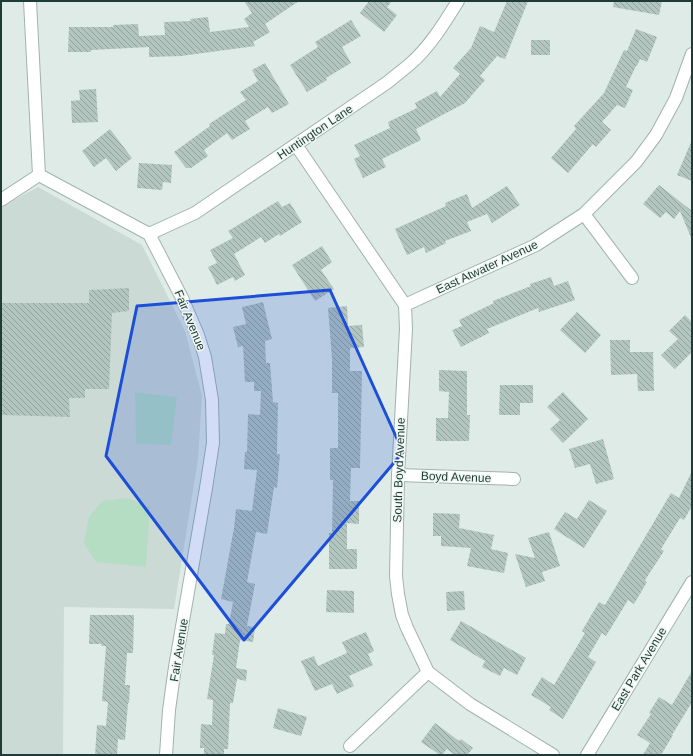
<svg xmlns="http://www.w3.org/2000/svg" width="693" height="756" font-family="Helvetica,sans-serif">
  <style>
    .built { fill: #ccdad5 }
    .park { fill: #b5ddc3 }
    .building { fill: url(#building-back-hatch) }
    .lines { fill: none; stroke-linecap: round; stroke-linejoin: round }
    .minor-casing { stroke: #a1b3ad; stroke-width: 14 }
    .minor { stroke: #fff; stroke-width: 12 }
    .marked { fill: #1d4ed8; fill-opacity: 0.2; stroke: #1d4ed8; stroke-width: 3; stroke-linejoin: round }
    .labels { text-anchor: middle; stroke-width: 3; stroke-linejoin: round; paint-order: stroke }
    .street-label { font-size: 12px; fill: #1f3b35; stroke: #eff7f3 }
  </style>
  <defs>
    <pattern id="building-back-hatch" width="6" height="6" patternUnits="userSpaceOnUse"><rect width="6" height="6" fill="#b3c5bf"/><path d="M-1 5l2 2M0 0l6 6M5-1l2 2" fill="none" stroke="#91a19c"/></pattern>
  </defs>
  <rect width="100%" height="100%" fill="#deebe6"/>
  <path class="built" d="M38,187L142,245L185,331L202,396L198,459L174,609L64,607L63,755H1V207Z"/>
  <path class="park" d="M135,392L177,397L171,445L136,444Z
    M127,498L150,507L146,567L96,562L84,543L89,517L102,501Z"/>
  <path class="building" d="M244,1H299L265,24L270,32L253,42L255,46L181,56L149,57V47L91,50V52H68L69,27H113V25L138,24L139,36L165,35L164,22L191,21L190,19L208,17L210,32L249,27L244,19L252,13Z
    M369,1H392L387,7L397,15L384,32L360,13Z
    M507,1H528L505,59L497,56L480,76L485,80L465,103L416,129L421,140L382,159L386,167L363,178L354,159L360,156L354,145L390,128L388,122L417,108L415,103L437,91L440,97L460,74L453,68L471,48L480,26L494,32Z
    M614,1H662L659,15L613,7Z
    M351,20L361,36L342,47L351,63L326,78L327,80L307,92L290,65L318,47L315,42Z
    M636,29L657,37L647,62L640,59L637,66H636L626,87L633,90L625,108L617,105L602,122L611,130L596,147L593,144L568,173L551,158L576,129L574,126L604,93L624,50L627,51Z
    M531,40H550V55H531Z
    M265,63L289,104L272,113L268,107L245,121L250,129L232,140L227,133L204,150L208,156L191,168H186L174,152L210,126L209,124L246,100L240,92L258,81L252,70Z
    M96,89L98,122L72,123L71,101L80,100L79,90Z
    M110,129L132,158L116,171L106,158L94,167L82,151Z
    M692,140V181L677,175Z
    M139,163L172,165L171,183L163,182L162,190L137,188Z
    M659,185L692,211V240L680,211L674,219L666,212L660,218L643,204Z
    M507,186L520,205L492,223L487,214L467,222L471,231L445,241L446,243L426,253L424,247L407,255L395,229L446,206L445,203L467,194L472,208Z
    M278,201L282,207L290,203L302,222L280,236L279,234L265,243L261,237L234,254L245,275L235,281L233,277L217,285L208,267L217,263L210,250L233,238L228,231Z
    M322,246L332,262L321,270L334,289L315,301L292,265Z
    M551,277L554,286L568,281L575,300L539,312L538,308L487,329L489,333L461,347L452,330L462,326L459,320L494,303L493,301L531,286L530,284Z
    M129,288V311L112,313L109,389H85V398H69L70,417L1,415V303H89V290Z
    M263,302L272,339L265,341L266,363H270L273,402L278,403L277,454H280L277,488L274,487L267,534L256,532L247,582L255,584L247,626L255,627L253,642L240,640L236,668L247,670L246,681L237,679L233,703H230L228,749H224V755H204V748H200L201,724L212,725L213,700L207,699L214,655H212L215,633L225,634L226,624H229L233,602L221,599L234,528L236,509L252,511L257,470L244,469L245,452H247L248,414L260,415L261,391H254V382H245L243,346L238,347L233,327L246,324L242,307Z
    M347,306L348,326L362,325L364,347L350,348V371H362L360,468H351L350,501H359V524L347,523V549H357V569H329V533H332L333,480H330V448H338V393H332V359L328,308Z
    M577,312L601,335L585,353L560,330Z
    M685,315L692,322V352L675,369L661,355L678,339L669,331Z
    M610,340H630V352H653L654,391H638L637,374L611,375Z
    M439,370L467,371V415H470L469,441H436V418H448L449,392L439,391Z
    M500,385H533V403H520V415H499Z
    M563,392L588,419L563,443L550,429L560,420L547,407Z
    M603,439L614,479L596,484L590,464L575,468L569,449Z
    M692,471V506L684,520L680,518L661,549L664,551L645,580L647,582L634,604L628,600L606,636L602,633L588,657L596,662L563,719L549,710L551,707L531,695L542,677L554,685L585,633L582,631L599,602L605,605L671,493L679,498Z
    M589,500L607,511L584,548L554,529L565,512L577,519Z
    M433,513L460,514L459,528L494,535L491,549L508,553L504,573L467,566L471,548L441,546V536H433Z
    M549,532L560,566L542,572L545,581L526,587L515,554L535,558L528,538Z
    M327,590L354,591V613L326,612Z
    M464,591L465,610L447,611L446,592Z
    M90,615H134L133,653H127L125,685H130L129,703H128L125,740L118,739L117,755H95L97,725L106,726L108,702L102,701L106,646H102L101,644H89Z
    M461,621L526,658L517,675L504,668L500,676L482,667L485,661L450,640Z
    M366,632L374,651L368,654L373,665L349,676L354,686L337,694L332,684L315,691L301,661L314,656L318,666L347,653L342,642Z
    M692,671V702L672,735H673L661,755H643L650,743L637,735L651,714L649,713L659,697L672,705Z
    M278,708L307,717L301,736L273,728Z
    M435,723L459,741L461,739L473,748L467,755H455L447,749L442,755H440L421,742Z"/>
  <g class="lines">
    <g class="minor-casing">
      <path id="minor" d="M30,1L39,175
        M296,145L405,305L406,329L398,475L396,576L398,594L402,615L407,628L428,672L470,704L553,755
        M39,175L149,234L182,298L198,335L205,357L212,400L213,443L206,488L175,667L169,710L166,755
        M1,200L39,175
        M584,214L632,278
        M149,234L195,213L388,82C395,76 403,70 410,64C429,48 445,22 458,1
        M405,305L536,245L584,214L636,162L656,135L676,98L692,54
        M398,475L514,479
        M350,746L428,672
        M587,755L692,582"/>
    </g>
    <use href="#minor" class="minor"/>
  </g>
  <path class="marked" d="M330,290L403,452L244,640L106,456L137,306Z"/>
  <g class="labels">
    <g class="street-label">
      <text transform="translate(315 132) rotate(-34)" y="4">Huntington Lane</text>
      <text transform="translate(487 267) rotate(-25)" y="4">East Atwater Avenue</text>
      <text transform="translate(190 320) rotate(68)" y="4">Fair Avenue</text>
      <text transform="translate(399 470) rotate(-88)" y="4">South Boyd Avenue</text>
      <text transform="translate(456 477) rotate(2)" y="4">Boyd Avenue</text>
      <text transform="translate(179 650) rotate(-81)" y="4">Fair Avenue</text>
      <text transform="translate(639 669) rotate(-59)" y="4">East Park Avenue</text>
    </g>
  </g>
  <rect width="693" height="756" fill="none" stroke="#1f3b35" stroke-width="4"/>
</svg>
